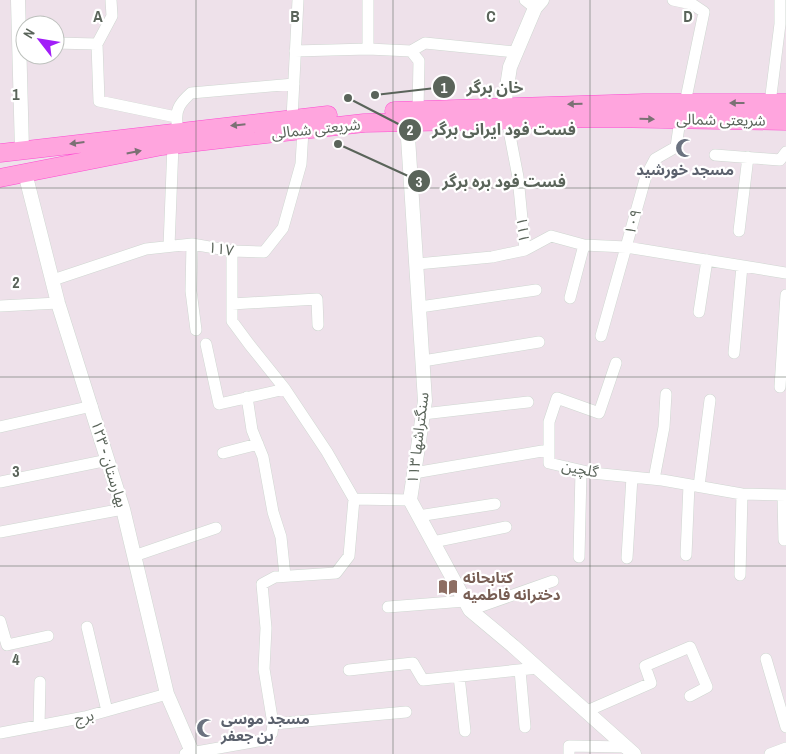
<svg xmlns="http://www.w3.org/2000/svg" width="786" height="754" font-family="'Archivo Narrow','Noto Sans Arabic',sans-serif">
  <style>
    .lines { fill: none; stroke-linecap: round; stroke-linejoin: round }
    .minor-casing { stroke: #cfd7d1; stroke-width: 12 }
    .tertiary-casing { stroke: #cfd7d1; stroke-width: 15 }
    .primary-casing { stroke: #fe4bd2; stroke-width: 19 }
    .minor { stroke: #fff; stroke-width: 11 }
    .tertiary { stroke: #fff; stroke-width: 14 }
    .primary { stroke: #ffa5de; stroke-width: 18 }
    .oneway { fill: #7b7174 }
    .grid { fill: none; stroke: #5a645a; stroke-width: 1; stroke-opacity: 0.55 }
    .labels { text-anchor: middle; stroke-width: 4.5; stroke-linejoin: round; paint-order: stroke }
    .street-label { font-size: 15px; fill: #5a645a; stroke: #fff }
    .worship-label { font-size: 15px; font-weight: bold; fill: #5b616d; stroke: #fff }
    .education-label { font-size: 15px; font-weight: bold; fill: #785e54; stroke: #fff; text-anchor: start }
    .grid-label { font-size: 16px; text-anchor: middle; font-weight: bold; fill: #5a645a; stroke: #fff; stroke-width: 4.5; stroke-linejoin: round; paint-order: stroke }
    .leader { fill: none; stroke: #5a645a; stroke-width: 2 }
    .callout-dot { fill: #5a645a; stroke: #fff; stroke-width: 2 }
    .mark-label { font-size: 15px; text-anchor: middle; font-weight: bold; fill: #fff }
    .callout-label { font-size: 16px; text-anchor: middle; font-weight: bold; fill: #5a645a; stroke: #fff; stroke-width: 4.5; stroke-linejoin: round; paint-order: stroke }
  </style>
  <rect width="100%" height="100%" fill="#eee1ea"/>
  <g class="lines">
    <g class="minor-casing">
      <path id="minor" d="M111,0L112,16L97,44L99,101L176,117
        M368,0V49
        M525,0L535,8
        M673,0L692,4L704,12L685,103
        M55,43L97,44
        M295,51L368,49L411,51L425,43L516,52
        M411,51L419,61L418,110
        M770,103L780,24V0
        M292,119L298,0
        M507,120L518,177L525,250
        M177,123C175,109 181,102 191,93L294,84
        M715,155L780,160L786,152
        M739,231L748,157
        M192,244L191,291L196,330
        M169,246L173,145
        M417,264L492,257L525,250L551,236L584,245L626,247L786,273
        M53,280L146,249L192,244L232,251L264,252L283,228L301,164L303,130
        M570,298L584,245
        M232,304L317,299L318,325
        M0,306L58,303
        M420,307L536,290
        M699,312L707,260
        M601,336L646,176L655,159L676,147L680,120
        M206,344L219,404L285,389
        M734,353L742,266
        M423,361L539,342
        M616,363L599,413L557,398L549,422V463L592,473L662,480L742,494L786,495
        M780,387L786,295
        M247,397L252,430L263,457L273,512L281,537L285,576
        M423,414L528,402
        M0,427L92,406
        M223,453L258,444
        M414,473L548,450
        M654,479L664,427L666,394
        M0,482L108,460
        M699,486L710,400
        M783,495L784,540
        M354,499L410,500
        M418,516L495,504
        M0,532L123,509
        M433,542L506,527
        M686,555L689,485
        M134,556L216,528
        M579,557L581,471
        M627,558L632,477
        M740,575L742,494
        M388,607L465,601
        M470,610L553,581
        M0,621L7,645L48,636
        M87,627L107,711
        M766,659L786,727
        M349,670L413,663L423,680L538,668
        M520,670L525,727
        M459,676L465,731
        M587,711L651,683L645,666L690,647L707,687L690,696
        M273,724L406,712
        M39,726L40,682
        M0,733L85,717L167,694
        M185,754L264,740L272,733L273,724L264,669L266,628L262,584L275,577L336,573L349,556L354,499L327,452L285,389L249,344L232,321V251
        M569,754V746L627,747
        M770,754L786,748"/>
    </g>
    <g class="tertiary-casing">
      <path id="tertiary" d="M18,0L22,150
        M504,106L510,67L535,8L542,0
        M407,122L425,401L410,500L470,610L513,646L634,754
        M25,173L58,303L123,509L167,694L193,754"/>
    </g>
    <g class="primary-casing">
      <path id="primary" d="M394,111L643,103H786
        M0,153L328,115
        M0,178L162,146L364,123L604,118L786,121"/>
    </g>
    <use href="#minor" class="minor"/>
    <use href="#tertiary" class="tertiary"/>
    <use href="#primary" class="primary"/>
  </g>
  <defs><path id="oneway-solid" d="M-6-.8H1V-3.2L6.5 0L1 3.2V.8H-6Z" transform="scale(1.25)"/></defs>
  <g class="oneway">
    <use href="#oneway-solid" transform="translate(737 103) rotate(-180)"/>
    <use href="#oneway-solid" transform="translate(575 104) rotate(178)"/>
    <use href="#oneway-solid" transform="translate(647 119) rotate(1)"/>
    <use href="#oneway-solid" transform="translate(238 125) rotate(174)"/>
    <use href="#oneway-solid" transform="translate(77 143) rotate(173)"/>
    <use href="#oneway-solid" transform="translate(134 152) rotate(-11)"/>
  </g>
  <path class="grid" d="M196,0V754M393,0V754M590,0V754M0,188H786M0,377H786M0,566H786"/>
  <defs>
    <g id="mosque-bare" transform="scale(1.5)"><path d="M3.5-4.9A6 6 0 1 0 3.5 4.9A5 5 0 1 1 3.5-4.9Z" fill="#6b7280" stroke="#fff" stroke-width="2.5" paint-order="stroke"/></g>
    <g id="library-bare" transform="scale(1.5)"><path d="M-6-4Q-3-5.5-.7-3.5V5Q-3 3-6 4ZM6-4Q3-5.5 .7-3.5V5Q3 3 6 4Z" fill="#8d6e63" stroke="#fff" stroke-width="2.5" paint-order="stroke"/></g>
  </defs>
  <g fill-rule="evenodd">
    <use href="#mosque-bare" x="685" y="148"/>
    <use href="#library-bare" x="448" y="587"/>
    <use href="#mosque-bare" x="206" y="728"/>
  </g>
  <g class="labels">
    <g class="street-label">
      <text transform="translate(721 120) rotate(1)" y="5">شریعتی شمالی</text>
      <text transform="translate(316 129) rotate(-6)" y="5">شریعتی شمالی</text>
      <text transform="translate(633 222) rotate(-74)" y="5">۱۰۹</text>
      <text transform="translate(523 230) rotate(-96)" y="5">۱۱۱</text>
      <text transform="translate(221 249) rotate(9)" y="5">۱۱۷</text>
      <text transform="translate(418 438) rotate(-83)" y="5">سنگتراشها ۱۱۳</text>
      <text transform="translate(109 464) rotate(73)" y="5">بهارستان - ۱۲۳</text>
      <text transform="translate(580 469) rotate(11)" y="5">گلچین</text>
      <text transform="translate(84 717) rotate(-13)" y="5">برج</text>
    </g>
    <g class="worship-label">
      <text x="685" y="175">مسجد خورشید</text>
      <text x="221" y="724" text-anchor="start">مسجد موسی<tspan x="221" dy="17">بن جعفر</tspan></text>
    </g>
    <g class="education-label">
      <text x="463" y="583">کتابحانه<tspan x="463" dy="17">دخترانه فاطمیه</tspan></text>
    </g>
  </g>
  <g class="grid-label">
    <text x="98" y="22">A</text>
    <text x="295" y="22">B</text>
    <text x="491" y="22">C</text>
    <text x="688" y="22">D</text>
    <text x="16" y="100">1</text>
    <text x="16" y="288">2</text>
    <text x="16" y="477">3</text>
    <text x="16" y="665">4</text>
  </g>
  <path class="leader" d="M375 95L444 87M348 98L410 130M338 144L419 181"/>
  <g class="callout-dot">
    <circle cx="375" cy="95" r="5"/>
    <circle cx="348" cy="98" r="5"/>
    <circle cx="338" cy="144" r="5"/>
    <circle cx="444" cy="87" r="12"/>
    <circle cx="410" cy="130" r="12"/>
    <circle cx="419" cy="181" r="12"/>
  </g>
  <g class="mark-label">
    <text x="444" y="93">1</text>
    <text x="410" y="135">2</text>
    <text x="419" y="187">3</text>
  </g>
  <g class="callout-label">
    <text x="495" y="93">خان برگر</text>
    <text x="504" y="135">فست فود ایرانی برگر</text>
    <text x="504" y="187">فست فود بره برگر</text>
  </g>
  <g transform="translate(40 40) rotate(301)"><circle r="24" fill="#ffffff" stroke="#bdc1bd"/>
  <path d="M0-4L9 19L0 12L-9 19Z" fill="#a11df8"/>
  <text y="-8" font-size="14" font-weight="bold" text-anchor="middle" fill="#5a645a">N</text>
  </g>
</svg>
